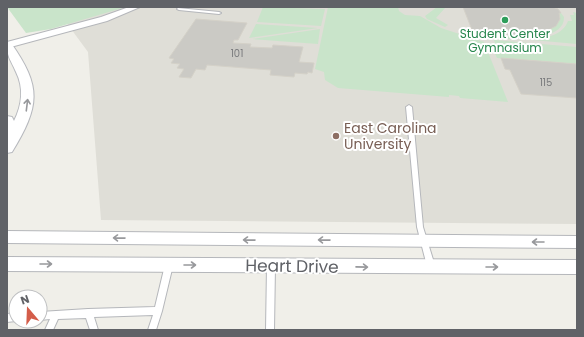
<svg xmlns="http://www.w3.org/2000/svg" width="584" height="337" font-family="Poppins,sans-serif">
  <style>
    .education { fill: #dfded7 }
    .green { fill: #c9e4ca }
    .building { fill: #cbcac5; stroke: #d4d1c8 }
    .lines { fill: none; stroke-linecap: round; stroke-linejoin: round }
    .service-casing { stroke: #b5b7bb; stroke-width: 2 }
    .minor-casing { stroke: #b5b7bb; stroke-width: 2 }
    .secondary-casing { stroke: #b7b9be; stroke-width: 2 }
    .service { fill: #fff; fill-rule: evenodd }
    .minor { fill: #fff; fill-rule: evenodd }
    .secondary { fill: #fff; fill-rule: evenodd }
    .oneway { stroke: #98999c }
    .leisure-dot { fill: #2e9e5b; stroke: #fff; stroke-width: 1.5 }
    .education-dot { fill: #8d6e63; stroke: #fff; stroke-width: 1.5 }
    .labels { text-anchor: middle; stroke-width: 4; stroke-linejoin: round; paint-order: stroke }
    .far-number-label { font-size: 10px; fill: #7b7c7e }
    .far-leisure-label { font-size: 12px; fill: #27864d; stroke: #fff }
    .education-label { font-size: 14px; fill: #785e54; stroke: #fff; text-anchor: start }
    .near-street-label { font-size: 17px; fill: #606267; stroke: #fff }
  </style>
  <rect width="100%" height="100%" fill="#f0efe9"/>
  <path class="education" d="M78,7H577V224L101,220L88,52L63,18Z"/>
  <path class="green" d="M7,7H126L51,29L26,33Z
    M263,7L325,9L321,26L257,22Z
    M328,7H398L399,11L405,15L420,16L441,28L484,42L508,102L460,98L459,96L449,95V97L338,88L325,80L324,72L315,69Z
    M437,7H446L436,18L448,25L445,27L427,19L425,16Z
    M573,12L577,13V44L532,40C546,38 563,35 568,21H572L570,15H574Z
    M559,13H561L564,17C565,41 515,39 500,39L498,35C518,36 547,38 560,19Z
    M256,24L318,28L249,38Z
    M320,29L318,44L252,39Z
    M494,40L577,47V64L497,58L490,43H495Z"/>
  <path class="building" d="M463,7H552L558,9L561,13H559L560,19L556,26L546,31L532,34L498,35V37L474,35Z
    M196,19L247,23L238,40H234L233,43L251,44L250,47L272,48L273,45L303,47L299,62L314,63L312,73L308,72L307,74L295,73L294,77L270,75L271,70L207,65L205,70L196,69L191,78L179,77L184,69L177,68L180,64L171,63L174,59L169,58Z
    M501,58L577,64V98L521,94L510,70L505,69Z"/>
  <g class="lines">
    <g class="service-casing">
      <path id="service" d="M178,8L219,12L221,13L219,14L179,10L177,9Z
        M409,105L412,107L423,227L435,266L434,268L431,269L428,268L427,266L417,227L406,107Z
        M169,262L172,263L173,265L162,311L156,330H148L153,315L94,317L98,330H90L86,318L58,319L53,330H45L50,319L40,320V312L88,309L155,307L165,265L166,263Z
        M271,263L274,264L275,266L274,330H266L267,266L268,264Z
        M16,313V321L7,322V314Z"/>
    </g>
    <g class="minor-casing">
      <path id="minor" d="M129,7H140L107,21L7,48V42L101,17Z
        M7,231L577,236V248L7,243Z
        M7,257L577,260V274L7,271Z"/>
    </g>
    <g class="secondary-casing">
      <path id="secondary" d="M7,42L11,43C42,87 40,106 12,152L7,153V116L12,117L14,121C22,105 24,88 16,72C10,58 7,58 7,42Z"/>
    </g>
    <use href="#service" class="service"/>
    <use href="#minor" class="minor"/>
    <use href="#secondary" class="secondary"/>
  </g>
  <defs><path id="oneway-shaft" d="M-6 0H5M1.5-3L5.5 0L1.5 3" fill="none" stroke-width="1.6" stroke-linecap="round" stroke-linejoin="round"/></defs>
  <g class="oneway">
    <use href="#oneway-shaft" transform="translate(27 105) rotate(-83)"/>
    <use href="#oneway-shaft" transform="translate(119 238) rotate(-179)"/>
    <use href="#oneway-shaft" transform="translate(249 240) rotate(-179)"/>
    <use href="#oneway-shaft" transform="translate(324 240) rotate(-179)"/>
    <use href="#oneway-shaft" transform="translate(538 242) rotate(-180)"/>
    <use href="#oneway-shaft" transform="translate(46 264)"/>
    <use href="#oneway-shaft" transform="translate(190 265)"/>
    <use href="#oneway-shaft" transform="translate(362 267) rotate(1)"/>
    <use href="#oneway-shaft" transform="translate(492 267)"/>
  </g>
  <circle class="leisure-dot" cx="505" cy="20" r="4"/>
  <circle class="education-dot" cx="336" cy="136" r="4"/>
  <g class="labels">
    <g class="far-number-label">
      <text x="237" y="57">101</text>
      <text x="546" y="86">115</text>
    </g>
    <g class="far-leisure-label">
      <text x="505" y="38">Student Center<tspan x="505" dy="14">Gymnasium</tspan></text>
    </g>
    <g class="education-label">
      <text x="344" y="133">East Carolina<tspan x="344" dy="16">University</tspan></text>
    </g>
    <g class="near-street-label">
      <text transform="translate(292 266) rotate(1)" y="6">Heart Drive</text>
    </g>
  </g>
  <rect width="584" height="337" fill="none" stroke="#606267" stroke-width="16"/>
  <g transform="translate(28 309) rotate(341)"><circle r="19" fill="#ffffff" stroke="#bfc0c2"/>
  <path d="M0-3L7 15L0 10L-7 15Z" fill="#d45d4a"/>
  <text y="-6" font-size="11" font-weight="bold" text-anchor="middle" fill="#606267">N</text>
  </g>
</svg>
